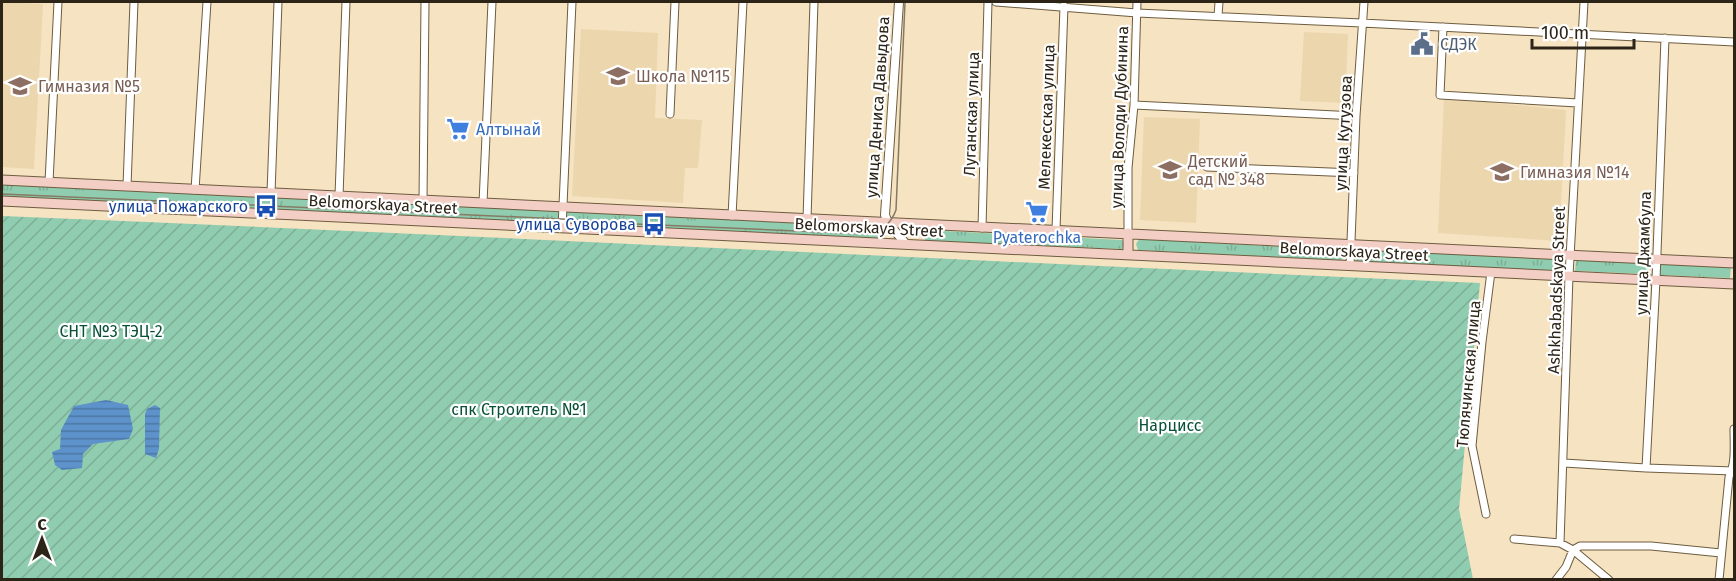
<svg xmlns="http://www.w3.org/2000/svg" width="1736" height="581" font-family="'Fira Sans',sans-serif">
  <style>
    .built { fill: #ecd6ad }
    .grass { fill: url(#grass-tufts) }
    .garden { fill: url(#garden-furrows) }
    .water { fill: url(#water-rules) }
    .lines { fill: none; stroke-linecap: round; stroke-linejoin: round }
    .minor-casing { stroke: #6d5d3f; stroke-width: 9 }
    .tertiary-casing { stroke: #6d5d3f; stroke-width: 10 }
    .secondary-casing { stroke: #6d5d3f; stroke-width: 11 }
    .minor { stroke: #fff; stroke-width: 7 }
    .tertiary { stroke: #fff; stroke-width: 8 }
    .secondary { stroke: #f2cec5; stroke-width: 9 }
    .tram { stroke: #867a64; stroke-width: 1.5 }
    .labels { text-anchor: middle; stroke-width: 4.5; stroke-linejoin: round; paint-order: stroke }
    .service-label { font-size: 16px; fill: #4e5e75; stroke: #fff; text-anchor: start }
    .education-label { font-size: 16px; fill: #785e54; stroke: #fff; text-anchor: start }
    .street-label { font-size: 16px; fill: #2b2417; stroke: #fff }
    .shop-label { font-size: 16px; fill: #366cbe; stroke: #fff; text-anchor: start }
    .transit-label { font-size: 16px; fill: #164399; stroke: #fff; text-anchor: end }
    .park-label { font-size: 16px; fill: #075137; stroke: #fff }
  </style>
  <defs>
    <pattern id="grass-tufts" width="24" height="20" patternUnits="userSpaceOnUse" patternTransform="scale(1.5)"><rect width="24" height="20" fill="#90ccaf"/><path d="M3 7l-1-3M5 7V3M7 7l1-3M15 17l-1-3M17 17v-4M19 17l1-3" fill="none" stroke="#7caf96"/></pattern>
    <pattern id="garden-furrows" width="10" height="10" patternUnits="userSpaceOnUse" patternTransform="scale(1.5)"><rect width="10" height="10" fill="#90ccaf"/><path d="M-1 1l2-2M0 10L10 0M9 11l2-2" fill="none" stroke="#7caf96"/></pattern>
    <pattern id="water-rules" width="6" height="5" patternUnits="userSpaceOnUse" patternTransform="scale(1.5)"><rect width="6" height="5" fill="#5d92cb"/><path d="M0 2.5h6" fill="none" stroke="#4d77a4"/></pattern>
  </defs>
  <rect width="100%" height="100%" fill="#f6e3c2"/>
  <path class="built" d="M2,2L43,4L34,169L2,167Z
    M581,29L658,33L655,118L702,120L698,168H685L683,203L572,196Z
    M1304,32L1348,34L1345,103L1300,101Z
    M1444,98L1566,110L1559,241L1438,233Z
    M1144,117L1200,119L1196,223L1140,220Z"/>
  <path class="grass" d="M2,182L558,210V224L2,196Z
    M566,211L884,228V241L565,224Z
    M925,230L1122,240L1124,244L1122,249L925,241Z
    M1139,239L1342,250L1345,256L1341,261L1138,250L1136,244Z
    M1358,250L1560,258L1559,271L1357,262L1353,256Z
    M1576,260L1648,263V274L1575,271Z
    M1660,263L1731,267L1730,278L1660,275Z"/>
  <path class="garden" d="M2,216C495,236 987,262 1480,283L1459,509L1473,579L2,580Z"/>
  <path class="water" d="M106,400L128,405L133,429L129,439L93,444L83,454L82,468L62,470L55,465L52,452L60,449L61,430L74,406Z
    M155,405L160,408L159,449L156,458L145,454V414L147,409Z"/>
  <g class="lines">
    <g class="minor-casing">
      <path id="minor" d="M996,2L1137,13L1362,23L1734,42
        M1218,16L1219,2
        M1443,27L1440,95L1578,103
        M1134,105L1356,116
        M670,114L675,2
        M1207,167L1354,173
        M49,182L58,2
        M127,186L134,2
        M195,190L207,2
        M271,193L278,2
        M339,196L346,2
        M423,200L425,2
        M483,203L492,2
        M732,216L743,2
        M807,219L814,2
        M562,228L572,2
        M982,228L988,2
        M1056,230L1064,6
        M1128,233V168L1134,105L1137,2
        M1350,266L1356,116L1364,2
        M1564,463L1646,468L1734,471
        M1646,468L1656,280L1665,38
        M1486,514L1472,446L1482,342L1491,272
        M1514,539L1560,543L1573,550L1609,580
        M1560,543L1569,276L1584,2
        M1556,580L1566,567L1573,550L1580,546H1651L1721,553
        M1719,580L1729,477C1736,463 1734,445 1734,429"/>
    </g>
    <g class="tertiary-casing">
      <path id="tertiary" d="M899,2L885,215L888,223L906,244"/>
    </g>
    <g class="secondary-casing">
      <path id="secondary" d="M2,180L1734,263
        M2,201L1734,284
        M1128,255V233"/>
    </g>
    <use href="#minor" class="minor"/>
    <use href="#tertiary" class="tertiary"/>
    <use href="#secondary" class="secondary"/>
    <path class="tram" d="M2,194L562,219L612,223L868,234C882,231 891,224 896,210L905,2"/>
  </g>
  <defs>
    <g id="civic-bare" transform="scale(1.8)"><path d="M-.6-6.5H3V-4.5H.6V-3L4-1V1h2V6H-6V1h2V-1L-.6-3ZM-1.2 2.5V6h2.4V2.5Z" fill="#5c6f8a" stroke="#fff" stroke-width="2.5" paint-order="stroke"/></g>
    <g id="school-bare" transform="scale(1.8)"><path d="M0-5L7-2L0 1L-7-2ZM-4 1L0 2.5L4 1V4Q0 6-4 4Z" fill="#8d6e63" stroke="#fff" stroke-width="2.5" paint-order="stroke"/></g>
    <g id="supermarket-bare" transform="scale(1.8)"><path d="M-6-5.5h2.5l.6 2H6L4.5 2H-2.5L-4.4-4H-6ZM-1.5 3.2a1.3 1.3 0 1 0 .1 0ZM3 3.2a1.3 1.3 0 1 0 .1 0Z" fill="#3f7fe0" stroke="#fff" stroke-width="2.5" paint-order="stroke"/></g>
    <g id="bus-bare" transform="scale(1.8)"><path d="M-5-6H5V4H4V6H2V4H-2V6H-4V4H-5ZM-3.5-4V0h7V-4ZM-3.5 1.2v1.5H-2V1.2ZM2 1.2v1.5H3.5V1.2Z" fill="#1a4fb4" stroke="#fff" stroke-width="2.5" paint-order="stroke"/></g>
  </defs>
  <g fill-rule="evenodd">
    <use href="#civic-bare" x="1422" y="44"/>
    <use href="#school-bare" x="618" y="76"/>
    <use href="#school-bare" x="20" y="86"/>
    <use href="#supermarket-bare" x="458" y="129"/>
    <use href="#school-bare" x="1170" y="170"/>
    <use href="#school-bare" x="1502" y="172"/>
    <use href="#bus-bare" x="266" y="206"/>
    <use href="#supermarket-bare" x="1037" y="212"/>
    <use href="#bus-bare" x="654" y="224"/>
  </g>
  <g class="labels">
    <g class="service-label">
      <text x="1440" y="50">СДЭК</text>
    </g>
    <g class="education-label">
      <text x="636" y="82">Школа №115</text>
      <text x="38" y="92">Гимназия №5</text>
      <text x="1188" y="167">Детский<tspan x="1188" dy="18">сад № 348</tspan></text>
      <text x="1520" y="178">Гимназия №14</text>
    </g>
    <g class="street-label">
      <text transform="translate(877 107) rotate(-86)" y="6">улица Дениса Давыдова</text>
      <text transform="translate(971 114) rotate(-88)" y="6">Луганская улица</text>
      <text transform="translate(1046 117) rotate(-88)" y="6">Мелекесская улица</text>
      <text transform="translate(1119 117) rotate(-88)" y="6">улица Володи Дубинина</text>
      <text transform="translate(1343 133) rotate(-87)" y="6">улица Кутузова</text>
      <text transform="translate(383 204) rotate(3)" y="6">Belomorskaya Street</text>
      <text transform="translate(869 227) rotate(3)" y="6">Belomorskaya Street</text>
      <text transform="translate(1354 251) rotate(3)" y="6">Belomorskaya Street</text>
      <text transform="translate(1643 253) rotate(-88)" y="6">улица Джамбула</text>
      <text transform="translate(1556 290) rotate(-88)" y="6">Ashkhabadskaya Street</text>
      <text transform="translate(1468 374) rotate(-85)" y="6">Тюлячинская улица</text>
    </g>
    <g class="shop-label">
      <text x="476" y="135">Алтынай</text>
      <text x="1037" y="243" text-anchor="middle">Pyaterochka</text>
    </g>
    <g class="transit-label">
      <text x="248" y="212">улица Пожарского</text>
      <text x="636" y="230">улица Суворова</text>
    </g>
    <g class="park-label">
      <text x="111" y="337">СНТ №3 ТЭЦ-2</text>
      <text x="519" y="415">спк Строитель №1</text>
      <text x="1170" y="431">Нарцисс</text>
    </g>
  </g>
  <rect width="1736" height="581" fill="none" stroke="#2b2417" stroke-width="6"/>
  <g transform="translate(42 539)" stroke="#ffffff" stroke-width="4.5" paint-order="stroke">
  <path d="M0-4.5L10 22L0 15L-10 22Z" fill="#2b2417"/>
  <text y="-9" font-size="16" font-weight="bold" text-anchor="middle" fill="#2b2417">С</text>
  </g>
  <path d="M1532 39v9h102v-9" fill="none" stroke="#2b2417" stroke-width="3"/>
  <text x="1541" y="39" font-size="18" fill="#2b2417" stroke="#ffffff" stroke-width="4.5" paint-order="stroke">100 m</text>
</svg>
